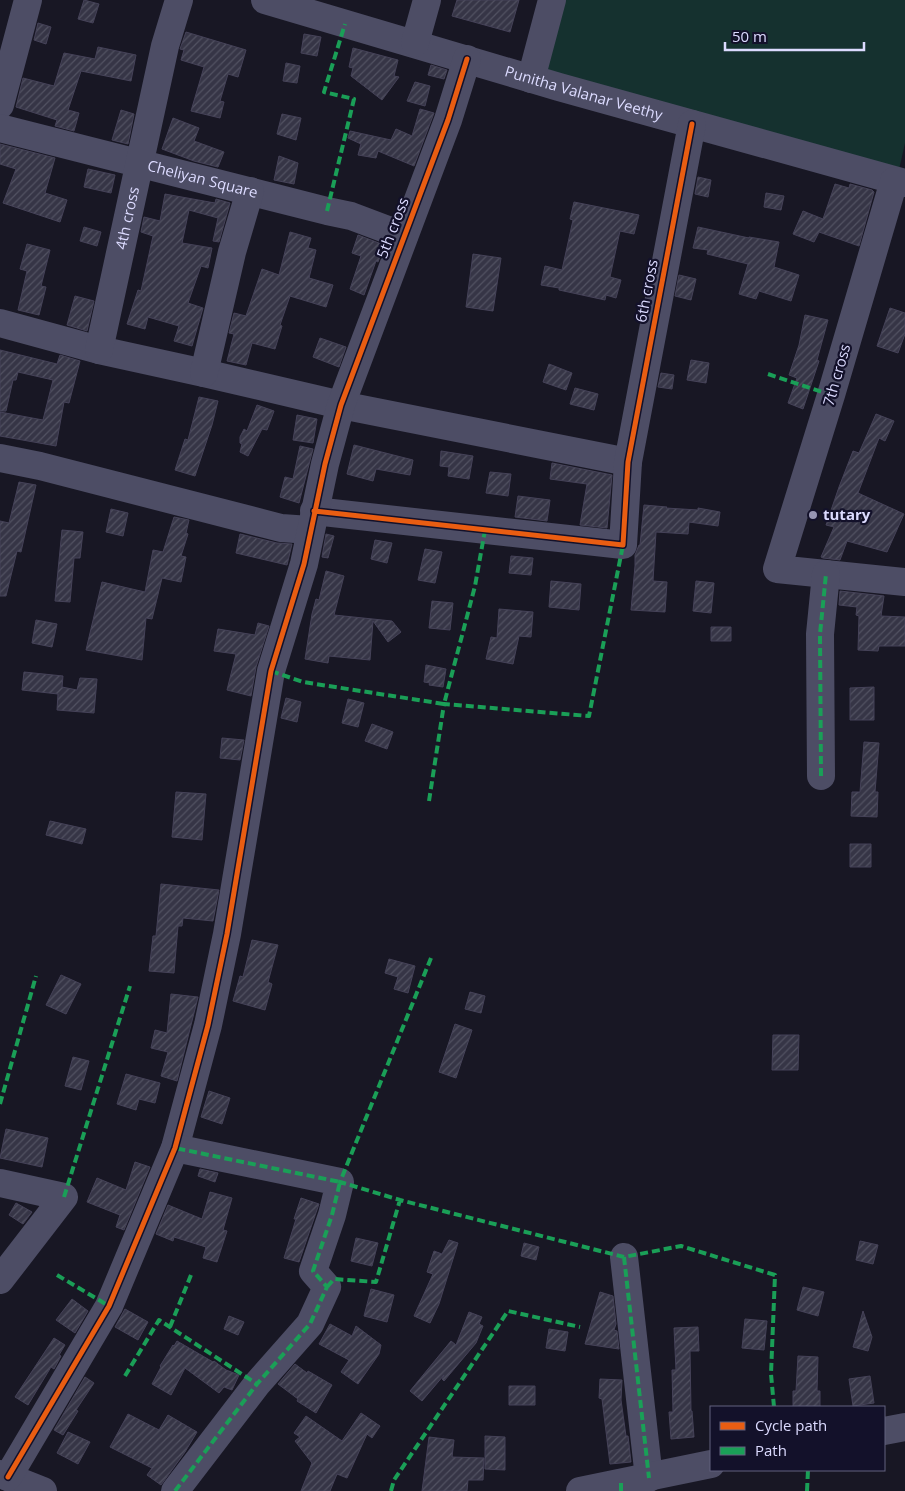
<svg xmlns="http://www.w3.org/2000/svg" width="905" height="1491" font-family="'Open Sans',sans-serif">
  <style>
    .green { fill: #15312f }
    .building { fill: url(#building-hatch); stroke: #454258 }
    .lines { fill: none; stroke-linecap: round; stroke-linejoin: round }
    .minor { stroke: #4d4d65; stroke-width: 28 }
    .quiet { stroke: #1a9f57; stroke-width: 4; stroke-dasharray: 8 4; stroke-linecap: butt }
    .cycleway-casing { stroke: #13112a; stroke-width: 8 }
    .cycleway { stroke: #e95d12; stroke-width: 5 }
    .poi-dot { fill: #9796b2; stroke: #13112a; stroke-width: 2 }
    .labels { text-anchor: middle; stroke-width: 4.5; stroke-linejoin: round; paint-order: stroke }
    .street-label { font-size: 15px; fill: #dcdbff; stroke: #13112a }
    .poi-label { font-size: 15px; font-weight: bold; fill: #dcdbff; stroke: #13112a; text-anchor: start }
  </style>
  <defs>
    <pattern id="building-hatch" width="6" height="6" patternUnits="userSpaceOnUse" patternTransform="scale(1.25)"><rect width="6" height="6" fill="#363546"/><path d="M-1 1l2-2M0 6l6-6M5 7l2-2" fill="none" stroke="#525262"/></pattern>
  </defs>
  <rect width="100%" height="100%" fill="#181724"/>
  <path class="green" d="M556,0H905V143L899,170L542,70Z"/>
  <path class="building" d="M84,0L99,4L93,23L78,19Z
    M457,0H519L510,32L452,16Z
    M38,23L51,27L46,44L34,40Z
    M186,32L246,50L238,77L228,74L220,101L224,102L220,118L191,111L204,67L181,60L184,50L180,49Z
    M304,34L321,37L317,56L301,53Z
    M98,47L136,55L131,81L81,71L68,110L79,113L74,131L55,126L57,120L16,107L23,78L54,86L64,53L95,59Z
    M353,48L398,60L394,76L399,77L382,100L351,76L353,68L349,67Z
    M286,63L300,66L297,83L283,81Z
    M431,65L447,70L444,79L428,75Z
    M415,82L430,86L425,106L407,101Z
    M420,109L434,113L414,166L378,151L376,158L358,155L361,144L348,138L350,131L391,140L396,129L412,136Z
    M121,110L134,114L128,144L112,140Z
    M282,114L301,118L296,140L277,134Z
    M173,118L199,128L194,141L224,152L218,167L194,161L162,149Z
    M0,144L55,158L45,193L67,200L60,222L3,203L16,169L0,164Z
    M279,156L298,163L294,184L274,180Z
    M88,169L115,175L111,193L84,187Z
    M698,177L711,180L708,197L695,194Z
    M835,184L849,188L850,184L872,190L874,192L859,246L819,232L814,242L793,234L803,211L823,219Z
    M766,193L784,196L781,210L764,207Z
    M165,194L215,203L216,199L230,203L219,242L213,241L218,218L189,210L182,243L212,248L208,268L201,266L188,303L203,308L192,346L174,341L179,326L148,317L145,329L127,324L138,290L141,291L153,236L141,232L144,217L160,221Z
    M574,202L639,215L634,234L620,231L610,277L621,280L616,298L606,295L605,300L559,290V288L541,285L545,266L562,270L573,220L570,219Z
    M84,227L101,232L97,246L80,241Z
    M698,227L749,238V237L779,242L774,267L799,275L791,301L759,291L756,299L739,294L748,264L707,254L708,250L693,248Z
    M290,232L311,238L308,248L316,250L309,278L333,285L326,307L290,296L280,325L282,326L275,349L252,343L246,365L227,361L234,334L229,333L234,313L246,316L262,269L279,275Z
    M358,235L384,245L378,262L376,261L364,295L350,289L361,256L352,253Z
    M27,244L50,250L41,286L46,287L39,315L18,310L27,271L20,269Z
    M473,254L501,258L493,311L466,307Z
    M679,275L696,279L691,300L675,296Z
    M75,296L94,301L87,331L67,325Z
    M890,308L905,313V334L898,353L877,346Z
    M805,315L828,320L817,360L819,361L803,409L788,403L797,378L789,375L799,345Z
    M320,338L346,347L339,367L313,357Z
    M0,350L57,364L60,355L80,361L69,403L64,402L56,446L0,436V412L43,420L53,380L18,372L16,380H13L6,411H0Z
    M691,360L709,363L706,383L687,380Z
    M549,364L572,373L566,390L543,382Z
    M661,373L674,375L672,389L658,387Z
    M575,388L598,394L594,410L570,404Z
    M199,397L218,401L212,425L195,476L175,470L185,439L188,440Z
    M257,405L274,411L267,430L262,429L248,456L240,452L242,444L240,443V437L244,429L247,431Z
    M876,414L894,421L885,441L879,438L858,493L904,514L887,552L847,541L840,560L823,558L821,557L834,527L826,525L839,487L853,451L859,453Z
    M297,415L317,419L313,443L293,440Z
    M354,445L413,460L410,475L376,469L373,481L347,474Z
    M300,446L313,449L299,503L280,497L285,477L293,479Z
    M441,451L473,456L469,479L448,476L449,467L440,466Z
    M552,463L612,475L607,528L580,525L587,484L550,479Z
    M490,472L511,474L508,496L486,493Z
    M19,482L36,485L21,552L17,551L6,596H0V521L9,523Z
    M518,496L550,500L547,521L515,517Z
    M644,505L667,507L666,508L698,510V508L720,512L718,526L689,522L688,534L656,532L653,581L667,582L665,612L631,610L635,566V555L639,545H640Z
    M111,509L128,513L123,536L106,532Z
    M174,517L189,520L186,533L188,534L181,556L186,557L181,582L162,578L152,619L146,618L142,660L86,650L102,582L145,592L153,550L163,552Z
    M62,530L83,532L80,558H74L70,602L55,601Z
    M240,534L277,543L292,544L287,565L236,553Z
    M326,534L334,536L328,558L322,557Z
    M375,540L392,543L387,563L371,559Z
    M425,549L442,552L435,583L418,580Z
    M511,556L533,558L531,575L509,573Z
    M326,571L344,576L334,615L392,621L401,632L388,642L373,621L370,660L329,656L328,663L305,659L312,614L316,599L319,600Z
    M551,581L581,584L579,610L549,607Z
    M696,581L714,583L711,613L693,611Z
    M840,591L884,596L881,616L905,617V646H879L878,651L858,650L859,616L856,615L857,607L839,605Z
    M432,601L453,603L450,630L429,628Z
    M499,609L533,612L531,637L519,636L513,664L486,659L491,637L497,638Z
    M36,620L57,624L52,647L32,643Z
    M258,623L269,626L256,667L251,696L227,690L236,654L214,651L218,629L255,635Z
    M711,627H731V641H711Z
    M426,665L446,669L443,687L429,685L430,683L424,682Z
    M24,672L63,676L62,687L77,690L80,678L97,679L94,713L57,710L58,694L22,690Z
    M874,687V720H850V688Z
    M286,698L301,702L297,722L281,718Z
    M348,699L364,703L358,727L342,723Z
    M372,724L393,732L387,749L365,741Z
    M222,738L244,740L240,760L220,758Z
    M864,742L879,743L875,792H878L877,817L851,816L852,792H860Z
    M176,792L206,794L202,840L172,837Z
    M50,821L86,829L82,844L46,835Z
    M850,844H871V867H850Z
    M161,884L219,890L213,921L183,918L182,926H178L174,973L149,971L153,936H156Z
    M252,940L278,945L268,982L272,984L265,1010L233,1001L240,976L243,977Z
    M389,959L415,966L408,993L394,989L398,977L385,973Z
    M61,975L81,984L66,1014L46,1005Z
    M470,992L485,996L481,1013L465,1009Z
    M171,994L198,997L177,1081L161,1076L168,1052L151,1048L155,1030L167,1033Z
    M455,1024L472,1030L456,1078L439,1072Z
    M773,1035H799L798,1070H772Z
    M73,1057L89,1061L81,1090L65,1086Z
    M126,1074L160,1083L155,1103L139,1099L136,1110L117,1104Z
    M209,1091L230,1098L222,1124L201,1117Z
    M6,1129L48,1138L42,1167L0,1158Z
    M135,1162L150,1167L124,1230L116,1227L120,1215L87,1202L97,1178L126,1190Z
    M200,1169L218,1173L215,1182L198,1176Z
    M210,1192L232,1198L223,1230L227,1231L217,1262L203,1258L206,1247L174,1237L173,1241L156,1234L168,1205L202,1219Z
    M301,1198L319,1204L299,1262L284,1258L296,1219H294Z
    M16,1203L32,1212L23,1224L9,1215Z
    M356,1238L378,1243L372,1266L351,1261Z
    M449,1240L458,1243L439,1304L430,1323L414,1316L433,1274L427,1272L434,1251L442,1254Z
    M860,1241L878,1245L873,1264L856,1260Z
    M524,1243L539,1247L536,1260L521,1256Z
    M803,1287L824,1292L818,1316L797,1310Z
    M371,1289L394,1295L387,1322L364,1316Z
    M600,1292L613,1296L616,1324L614,1330L617,1331L619,1349L585,1344Z
    M72,1299L88,1311L75,1333L56,1320Z
    M125,1309L148,1322L138,1340L115,1327Z
    M863,1311L872,1337L868,1351L853,1347Z
    M469,1312L482,1317L479,1324L483,1326L476,1343L444,1381L442,1379L444,1375L422,1401L410,1391L451,1341L456,1345Z
    M229,1316L244,1322L238,1335L224,1329Z
    M745,1319L767,1321L764,1350L742,1348Z
    M330,1324L352,1336L356,1326L381,1345L379,1354L358,1384L341,1372L349,1360L319,1344Z
    M698,1327L699,1351H690L691,1411H692L694,1437L671,1439L669,1412H673L672,1370H676L674,1328Z
    M549,1329L568,1332L565,1351L546,1348Z
    M54,1338L65,1345L59,1355L61,1356L54,1369L51,1367L28,1405L15,1397Z
    M177,1341L213,1362L214,1361L226,1370L239,1375L232,1390L224,1387L219,1393L185,1368L171,1395L152,1384L161,1367L160,1366L173,1345L174,1346Z
    M798,1356L818,1357L817,1391H820V1407H793V1391H796Z
    M295,1364L307,1373L308,1371L332,1385L316,1413L297,1401L298,1399L278,1384Z
    M870,1376L874,1403L853,1406L849,1379Z
    M85,1377L94,1383L76,1410L78,1411L63,1435L54,1430Z
    M600,1379L622,1380L621,1400L626,1436H628L631,1462L610,1464L602,1399L599,1398Z
    M509,1386H535V1405H509Z
    M361,1413L380,1426L372,1438L367,1434L347,1478L337,1474L330,1491H301L312,1463L295,1441L300,1437L294,1433L306,1416L342,1441Z
    M128,1414L159,1430L168,1415L197,1432L185,1452L161,1485L147,1475L152,1468L110,1447Z
    M68,1432L90,1442L78,1464L57,1453Z
    M485,1436L505,1437V1470L485,1469Z
    M429,1437L454,1440L452,1457L484,1458L483,1480H468L467,1491H422Z"/>
  <g class="lines">
    <g class="minor">
      <path id="s1" d="M265,0L559,87L905,183"/>
      <path d="M415,43L427,0"/>
      <path d="M531,79L552,0"/>
      <path d="M0,105L28,0"/>
      <path id="s2" d="M0,128L327,211L351,216L404,236"/>
      <path d="M894,181L831,395L777,569L905,582"/>
      <path d="M0,323L99,350L204,373L341,405L628,462"/>
      <path id="s3" d="M99,350L165,46L179,0"/>
      <path d="M204,373L232,252L250,191"/>
      <path d="M0,458L40,466L281,528L310,530"/>
      <path d="M314,511L623,545L628,462L692,124"/>
      <path d="M821,776L820,634L826,574"/>
      <path d="M0,1183L64,1197L0,1280"/>
      <path d="M624,1257L649,1478"/>
      <path d="M884,1431L905,1427"/>
      <path d="M0,1474L43,1491"/>
      <path d="M8,1477L109,1306L175,1148L208,1025L227,934L271,671L304,564L325,464L341,405L448,120L467,59"/>
      <path d="M175,1491L257,1384L310,1324L327,1287L313,1271L332,1215L340,1182L175,1148"/>
      <path d="M580,1491L711,1464"/>
    </g>
    <path class="quiet" d="M327,211L354,99L324,92L345,24
      M768,374L831,395
      M271,671L303,682L444,704L475,586L485,530
      M821,776L820,634L826,574
      M429,801L444,704L589,716L623,545
      M431,958L340,1182L400,1200L624,1257L681,1246L775,1275L771,1374L774,1407
      M0,1104L36,976
      M64,1197L130,986
      M624,1257L649,1478
      M57,1275L109,1306
      M327,1287L334,1279L376,1282L400,1200
      M170,1327L191,1275
      M125,1376L159,1320L257,1384
      M175,1491L257,1384L310,1324L327,1287L313,1271L332,1215L340,1182L175,1148
      M391,1491L394,1480L508,1311L580,1327
      M621,1491V1483
      M807,1491L808,1470"/>
    <g class="cycleway-casing">
      <path id="cycleway" d="M314,511L623,545L628,462L692,124
        M8,1477L109,1306L175,1148L208,1025L227,934L271,671L304,564L325,464L341,405L448,120L467,59"/>
    </g>
    <use href="#cycleway" class="cycleway"/>
  </g>
  <circle class="poi-dot" cx="813" cy="515" r="5"/>
  <g class="labels">
    <g class="street-label">
      <text dy="5" stroke="none"><textPath href="#s1" startOffset="332">Punitha Valanar Veethy</textPath></text>
      <text dy="5" stroke="none"><textPath href="#s2" startOffset="209">Cheliyan Square</textPath></text>
      <text dy="5" stroke="none"><textPath href="#s3" startOffset="135">4th cross</textPath></text>
      <text transform="translate(393 228) rotate(-69)" y="5">5th cross</text>
      <text transform="translate(647 291) rotate(-79)" y="5">6th cross</text>
      <text transform="translate(837 375) rotate(-74)" y="5">7th cross</text>
    </g>
    <g class="poi-label">
      <text x="823" y="520">tutary</text>
    </g>
  </g>
  <rect x="710" y="1406" width="175" height="65" fill="#13112a" stroke="#63627f"/>
  <rect x="720" y="1422" width="25" height="8" fill="#e95d12" stroke="#63627f"/>
  <text x="755" y="1431" font-size="15" fill="#dcdbff">Cycle path</text>
  <rect x="720" y="1447" width="25" height="8" fill="#1a9f57" stroke="#63627f"/>
  <text x="755" y="1456" font-size="15" fill="#dcdbff">Path</text>
  <path d="M725 42v8h139v-8" fill="none" stroke="#dcdbff" stroke-width="2.5"/>
  <text x="732" y="42" font-size="15" fill="#dcdbff" stroke="#13112a" stroke-width="4" paint-order="stroke">50 m</text>
</svg>
